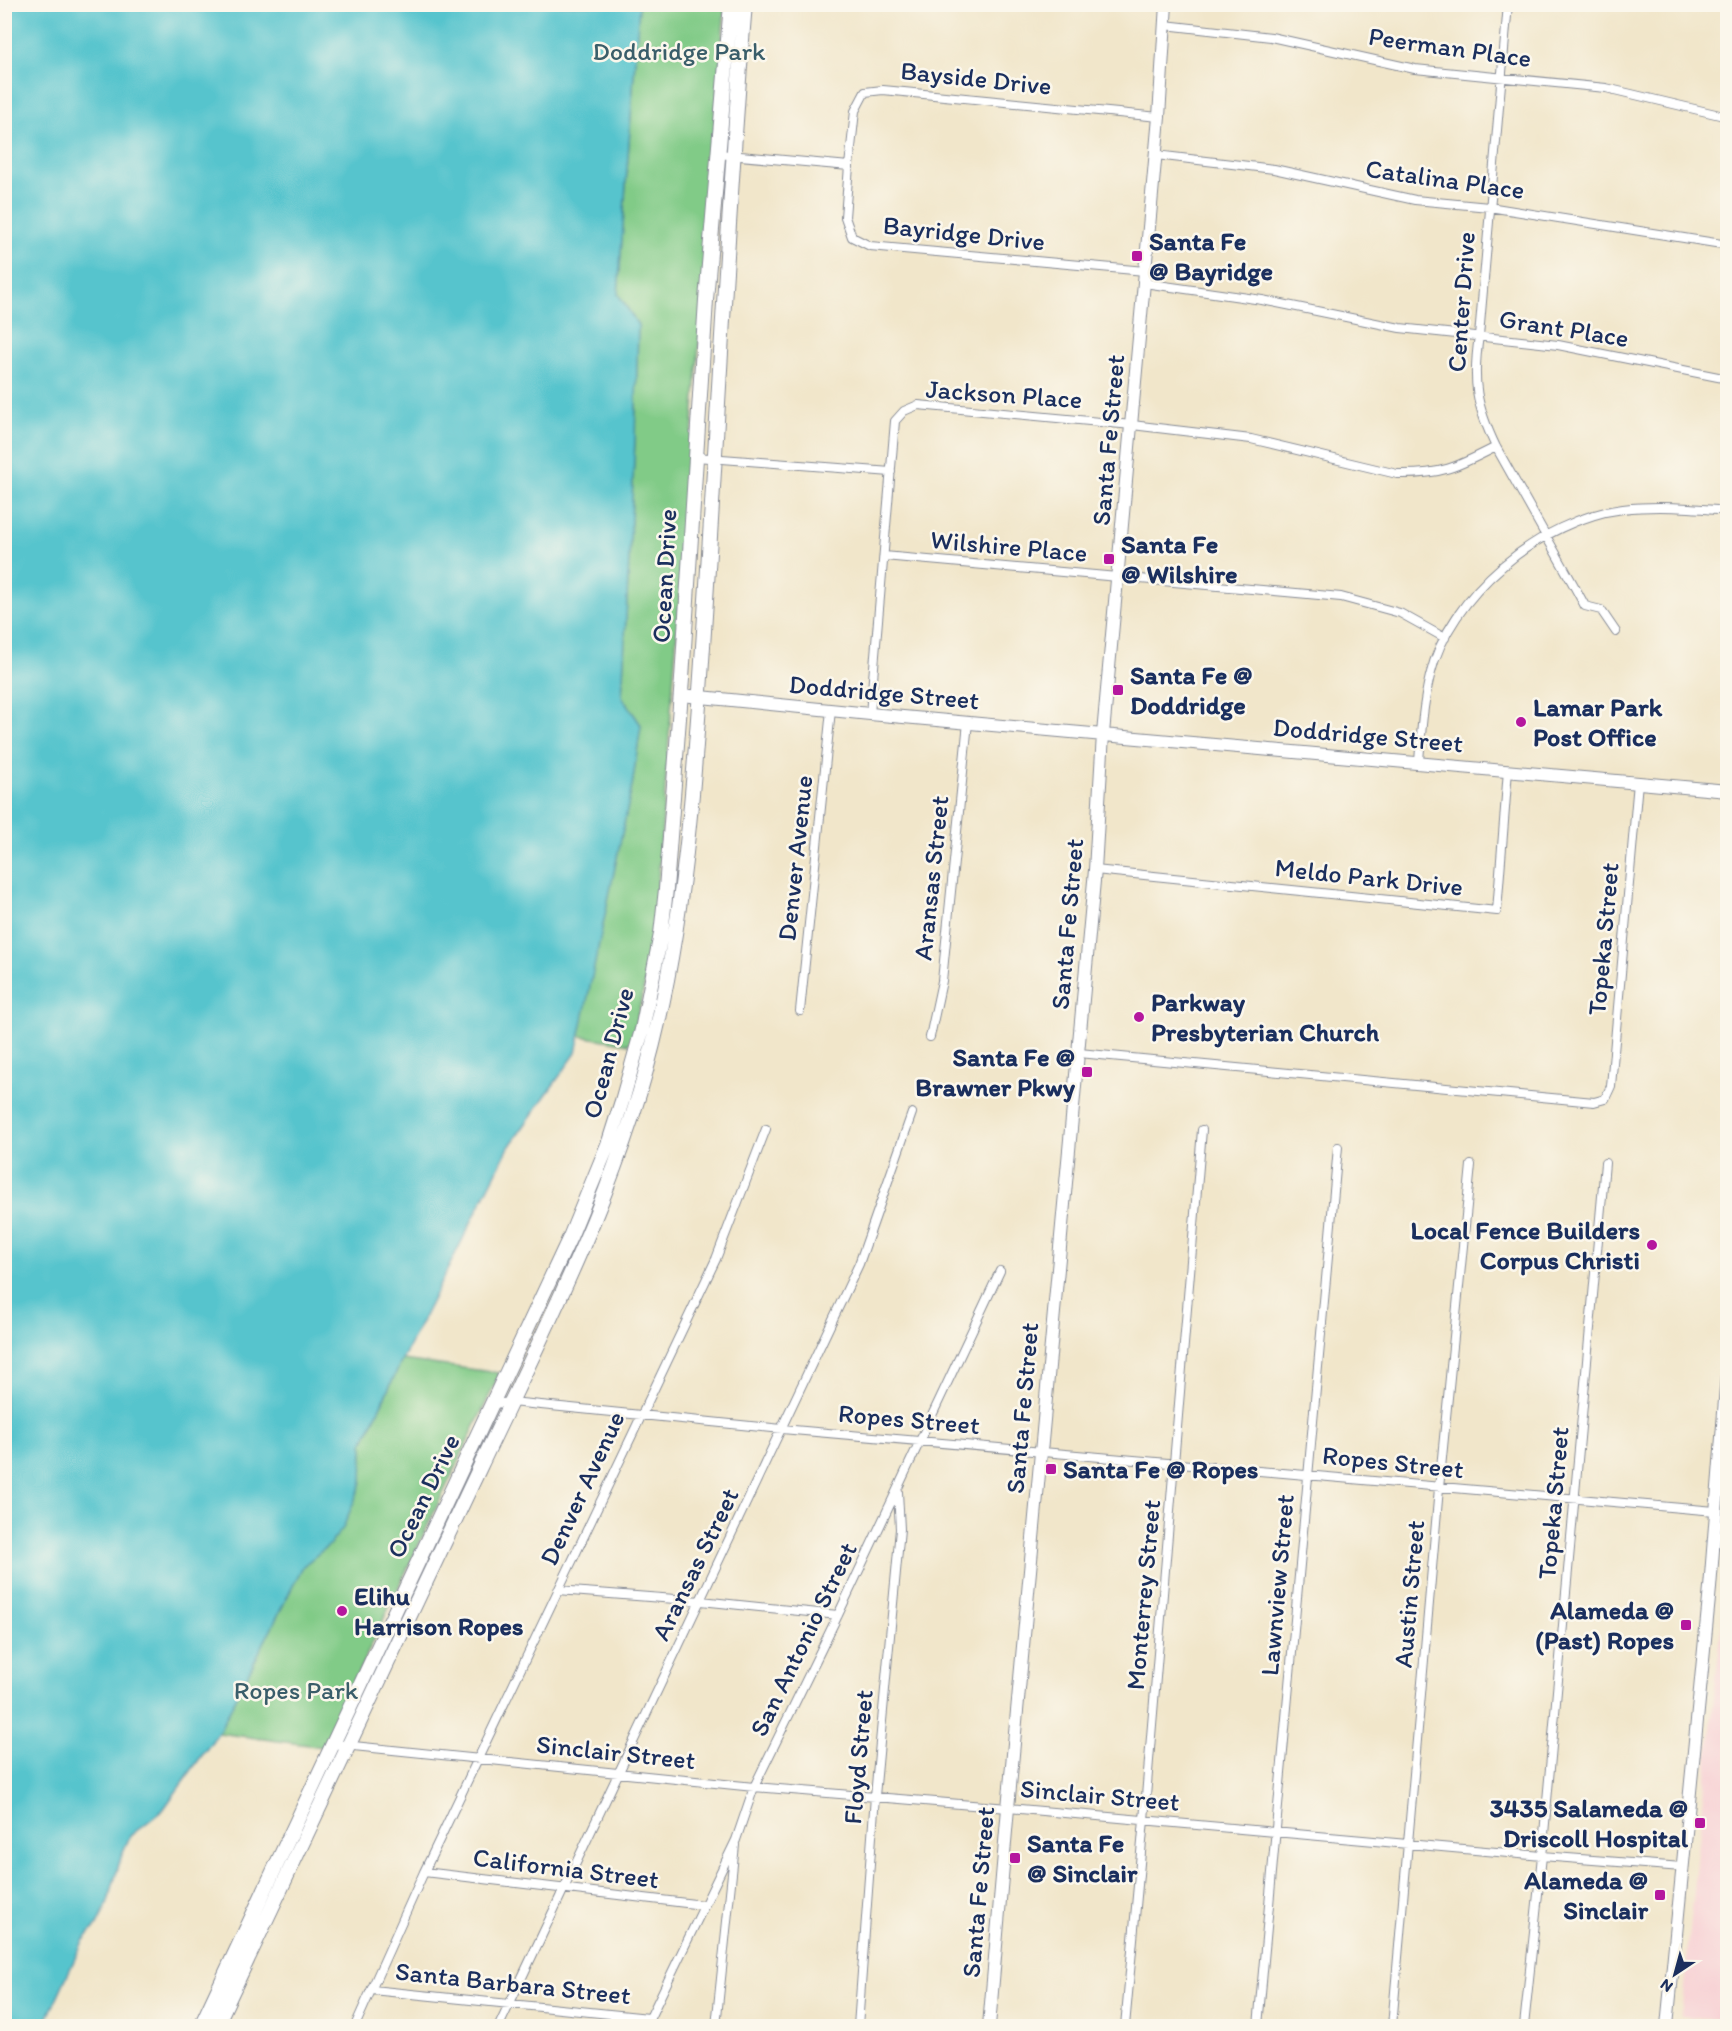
<svg xmlns="http://www.w3.org/2000/svg" width="1732" height="2031" font-family="Itim,sans-serif">
  <style>
    .built { fill: #f7cfd3 }
    .green { fill: #81cb87; stroke: #4e7d72; stroke-width: 1.5 }
    .water { fill: #56c4cd; stroke: #387a96; stroke-width: 1.5 }
    .lines { fill: none; stroke-linecap: round; stroke-linejoin: round }
    .street-casing { stroke: #868a94; stroke-width: 10 }
    .secondary-casing { stroke: #868a94; stroke-width: 14 }
    .primary-casing { stroke: #868a94; stroke-width: 16 }
    .street { stroke: #fff; stroke-width: 8 }
    .secondary { stroke: #fff; stroke-width: 12 }
    .primary { stroke: #fff; stroke-width: 14 }
    .poi-dot { fill: #b5179e; stroke: #fbf7ec; stroke-width: 2 }
    .labels { text-anchor: middle; stroke-width: 5; stroke-linejoin: round; paint-order: stroke }
    .street-label { font-size: 26px; fill: #1b2f5e; stroke: #fbf7ec }
    .park-label { font-size: 26px; fill: #3a5e6a; stroke: #fbf7ec }
    .poi-label { font-size: 26px; font-weight: bold; fill: #1b2f5e; stroke: #fbf7ec; text-anchor: start }
  </style>
  <rect width="100%" height="100%" fill="#fbf7ec"/>
  <filter id="ink" filterUnits="userSpaceOnUse"><feTurbulence type="fractalNoise" baseFrequency=".0167" numOctaves="2"/><feDisplacementMap in="SourceGraphic" scale="12" xChannelSelector="R" yChannelSelector="G"/><feConvolveMatrix kernelMatrix="1 2 1 2 8 2 1 2 1" color-interpolation-filters="sRGB"/></filter>
  <filter id="wash" filterUnits="userSpaceOnUse"><feTurbulence type="fractalNoise" baseFrequency=".008" numOctaves="4" result="noise"/><feDisplacementMap in="SourceGraphic" scale="24" xChannelSelector="R" yChannelSelector="G"/><feGaussianBlur stdDeviation="1.35" result="paint"/><feColorMatrix in="noise" values="0 0 0 0 0 0 0 0 0 0 0 0 0 0 0 0 0 1.4 0 .05"/><feComposite in="paint" operator="in"/></filter>
  <g filter="url(#wash)">
    <rect width="100%" height="100%" fill="#f1e6ca"/>
    <path class="built" d="M1727,1572V2020L1681,2016Z"/>
    <path class="green" d="M639,5H725L655,921L648,969L633,1037L629,1044L579,1036L632,786L641,725L622,697L635,440L638,325L618,294Z
      M402,1360L500,1373L323,1747L218,1733L303,1566L330,1544L362,1482L363,1443Z"/>
    <path class="water" d="M5,4L639,5L618,294L638,325L635,440L622,697L641,725L632,786L576,1053L509,1147L402,1360L363,1443L362,1482L343,1528L330,1544L303,1566L218,1733L163,1810L130,1836L122,1854L107,1905L97,1925L83,1941L44,2026H4Z"/>
  </g>
  <g filter="url(#ink)">
    <g class="lines">
      <g class="street-casing">
        <path id="street" d="M1508,4L1479,336C1472,382 1476,405 1496,447L1573,584L1585,606L1601,610L1616,632
          M1165,25L1271,37L1415,69L1606,88L1728,117
          M718,154L849,166
          M1156,155L1274,169L1415,200L1489,207L1728,245
          M1145,271L870,246L852,237L845,217L849,166L855,111L865,92L883,90L1159,117
          M1144,283L1262,300L1400,328L1558,345L1728,379
          M696,457L891,472
          M884,556L1341,597L1400,613L1445,638
          M870,714L895,421L904,411L918,405L1132,425L1251,439L1397,474C1442,475 1457,467 1496,447
          M1419,762C1421,733 1423,704 1430,676C1449,595 1541,519 1623,509C1658,505 1692,508 1728,511
          M1095,870L1497,911L1508,770
          M800,1011L831,710
          M930,1037L942,981L968,722
          M1079,1053L1594,1102L1605,1099L1611,1086L1638,782
          M494,1404L511,1402L782,1429L1715,1511
          M558,1590L701,1601L838,1615
          M334,1744L754,1787L1008,1808L1542,1856L1682,1867
          M424,1872L703,1905
          M372,1990L649,2018
          M355,2026L424,1872L716,1259L766,1129
          M499,2026L859,1264L912,1113
          M646,2026L736,1840L754,1787L838,1615L1000,1271
          M716,2026L735,1845
          M858,2026L875,1796L900,1529L898,1492
          M1125,2026L1144,1820L1202,1130
          M1258,2026L1338,1147
          M1392,2026L1439,1488L1471,1165
          M1524,2026L1542,1856L1605,1163"/>
      </g>
      <g class="secondary-casing">
        <path id="secondary" d="M681,695L870,714L1728,791
          M989,2026L1008,1808L1095,870L1103,734L1159,117L1166,4
          M1667,2026L1710,1588L1728,1362"/>
      </g>
      <g class="primary-casing">
        <path id="primary" d="M201,2026L570,1237L609,1142L622,1101L642,1030L661,934L666,889L682,679L706,300L731,4
          M216,2026C304,1840 392,1654 480,1467C548,1323 623,1179 658,1023C689,887 697,739 706,600C719,401 728,203 745,4"/>
      </g>
      <use href="#street" class="street"/>
      <use href="#secondary" class="secondary"/>
      <use href="#primary" class="primary"/>
    </g>
  </g>
  <g class="poi-dot">
    <rect x="1131" y="250" width="12" height="12" rx="3"/>
    <rect x="1103" y="553" width="12" height="12" rx="3"/>
    <rect x="1112" y="684" width="12" height="12" rx="3"/>
    <circle cx="1521" cy="722" r="6"/>
    <circle cx="1139" cy="1017" r="6"/>
    <rect x="1081" y="1066" width="12" height="12" rx="3"/>
    <circle cx="1652" cy="1245" r="6"/>
    <rect x="1045" y="1463" width="12" height="12" rx="3"/>
    <circle cx="342" cy="1611" r="6"/>
    <rect x="1680" y="1619" width="12" height="12" rx="3"/>
    <rect x="1694" y="1817" width="12" height="12" rx="3"/>
    <rect x="1009" y="1852" width="12" height="12" rx="3"/>
    <rect x="1654" y="1889" width="12" height="12" rx="3"/>
  </g>
  <g class="labels">
    <g class="street-label">
      <text transform="translate(1450 47) rotate(8)" y="9">Peerman Place</text>
      <text transform="translate(976 78) rotate(6)" y="9">Bayside Drive</text>
      <text transform="translate(1445 179) rotate(8)" y="9">Catalina Place</text>
      <text transform="translate(964 233) rotate(6)" y="9">Bayridge Drive</text>
      <text transform="translate(1461 302) rotate(-86)" y="9">Center Drive</text>
      <text transform="translate(1564 328) rotate(9)" y="9">Grant Place</text>
      <text transform="translate(1004 394) rotate(4)" y="9">Jackson Place</text>
      <text transform="translate(1108 440) rotate(-85)" y="9">Santa Fe Street</text>
      <text transform="translate(1009 546) rotate(5)" y="9">Wilshire Place</text>
      <text transform="translate(664 576) rotate(-87)" y="9">Ocean Drive</text>
      <text transform="translate(884 692) rotate(5)" y="9">Doddridge Street</text>
      <text transform="translate(1368 735) rotate(5)" y="9">Doddridge Street</text>
      <text transform="translate(795 858) rotate(-84)" y="9">Denver Avenue</text>
      <text transform="translate(1369 877) rotate(6)" y="9">Meldo Park Drive</text>
      <text transform="translate(931 878) rotate(-84)" y="9">Aransas Street</text>
      <text transform="translate(1067 924) rotate(-85)" y="9">Santa Fe Street</text>
      <text transform="translate(1603 939) rotate(-85)" y="9">Topeka Street</text>
      <text transform="translate(608 1053) rotate(-75)" y="9">Ocean Drive</text>
      <text transform="translate(1022 1408) rotate(-85)" y="9">Santa Fe Street</text>
      <text transform="translate(909 1419) rotate(5)" y="9">Ropes Street</text>
      <text transform="translate(1393 1462) rotate(6)" y="9">Ropes Street</text>
      <text transform="translate(582 1488) rotate(-65)" y="9">Denver Avenue</text>
      <text transform="translate(423 1496) rotate(-64)" y="9">Ocean Drive</text>
      <text transform="translate(1553 1503) rotate(-85)" y="9">Topeka Street</text>
      <text transform="translate(695 1564) rotate(-64)" y="9">Aransas Street</text>
      <text transform="translate(1277 1585) rotate(-85)" y="9">Lawnview Street</text>
      <text transform="translate(1409 1594) rotate(-85)" y="9">Austin Street</text>
      <text transform="translate(1143 1595) rotate(-85)" y="9">Monterrey Street</text>
      <text transform="translate(803 1639) rotate(-64)" y="9">San Antonio Street</text>
      <text transform="translate(616 1752) rotate(6)" y="9">Sinclair Street</text>
      <text transform="translate(858 1757) rotate(-85)" y="9">Floyd Street</text>
      <text transform="translate(1100 1795) rotate(5)" y="9">Sinclair Street</text>
      <text transform="translate(566 1868) rotate(7)" y="9">California Street</text>
      <text transform="translate(978 1892) rotate(-85)" y="9">Santa Fe Street</text>
      <text transform="translate(513 1983) rotate(6)" y="9">Santa Barbara Street</text>
    </g>
    <g class="park-label">
      <text x="679" y="60">Doddridge Park</text>
      <text x="296" y="1699">Ropes Park</text>
    </g>
    <g class="poi-label">
      <text x="1149" y="250">Santa Fe<tspan x="1149" dy="30">@ Bayridge</tspan></text>
      <text x="1121" y="553">Santa Fe<tspan x="1121" dy="30">@ Wilshire</tspan></text>
      <text x="1130" y="684">Santa Fe @<tspan x="1130" dy="30">Doddridge</tspan></text>
      <text x="1533" y="716">Lamar Park<tspan x="1533" dy="30">Post Office</tspan></text>
      <text x="1151" y="1011">Parkway<tspan x="1151" dy="30">Presbyterian Church</tspan></text>
      <text x="1075" y="1066" text-anchor="end">Santa Fe @<tspan x="1075" dy="30">Brawner Pkwy</tspan></text>
      <text x="1640" y="1239" text-anchor="end">Local Fence Builders<tspan x="1640" dy="30">Corpus Christi</tspan></text>
      <text x="1063" y="1478">Santa Fe @ Ropes</text>
      <text x="354" y="1605">Elihu<tspan x="354" dy="30">Harrison Ropes</tspan></text>
      <text x="1674" y="1619" text-anchor="end">Alameda @<tspan x="1674" dy="30">(Past) Ropes</tspan></text>
      <text x="1688" y="1817" text-anchor="end">3435 Salameda @<tspan x="1688" dy="30">Driscoll Hospital</tspan></text>
      <text x="1027" y="1852">Santa Fe<tspan x="1027" dy="30">@ Sinclair</tspan></text>
      <text x="1648" y="1889" text-anchor="end">Alameda @<tspan x="1648" dy="30">Sinclair</tspan></text>
    </g>
  </g>
  <rect width="1732" height="2031" fill="none" stroke="#fbf7ec" stroke-width="24"/>
  <g transform="translate(1675 1974) rotate(216)" stroke="#fbf7ec" stroke-width="4.5" paint-order="stroke">
  <path d="M0-4.5L10 22L0 15L-10 22Z" fill="#1b2f5e"/>
  <text y="-9" font-size="16" font-weight="bold" text-anchor="middle" fill="#1b2f5e">N</text>
  </g>
</svg>
